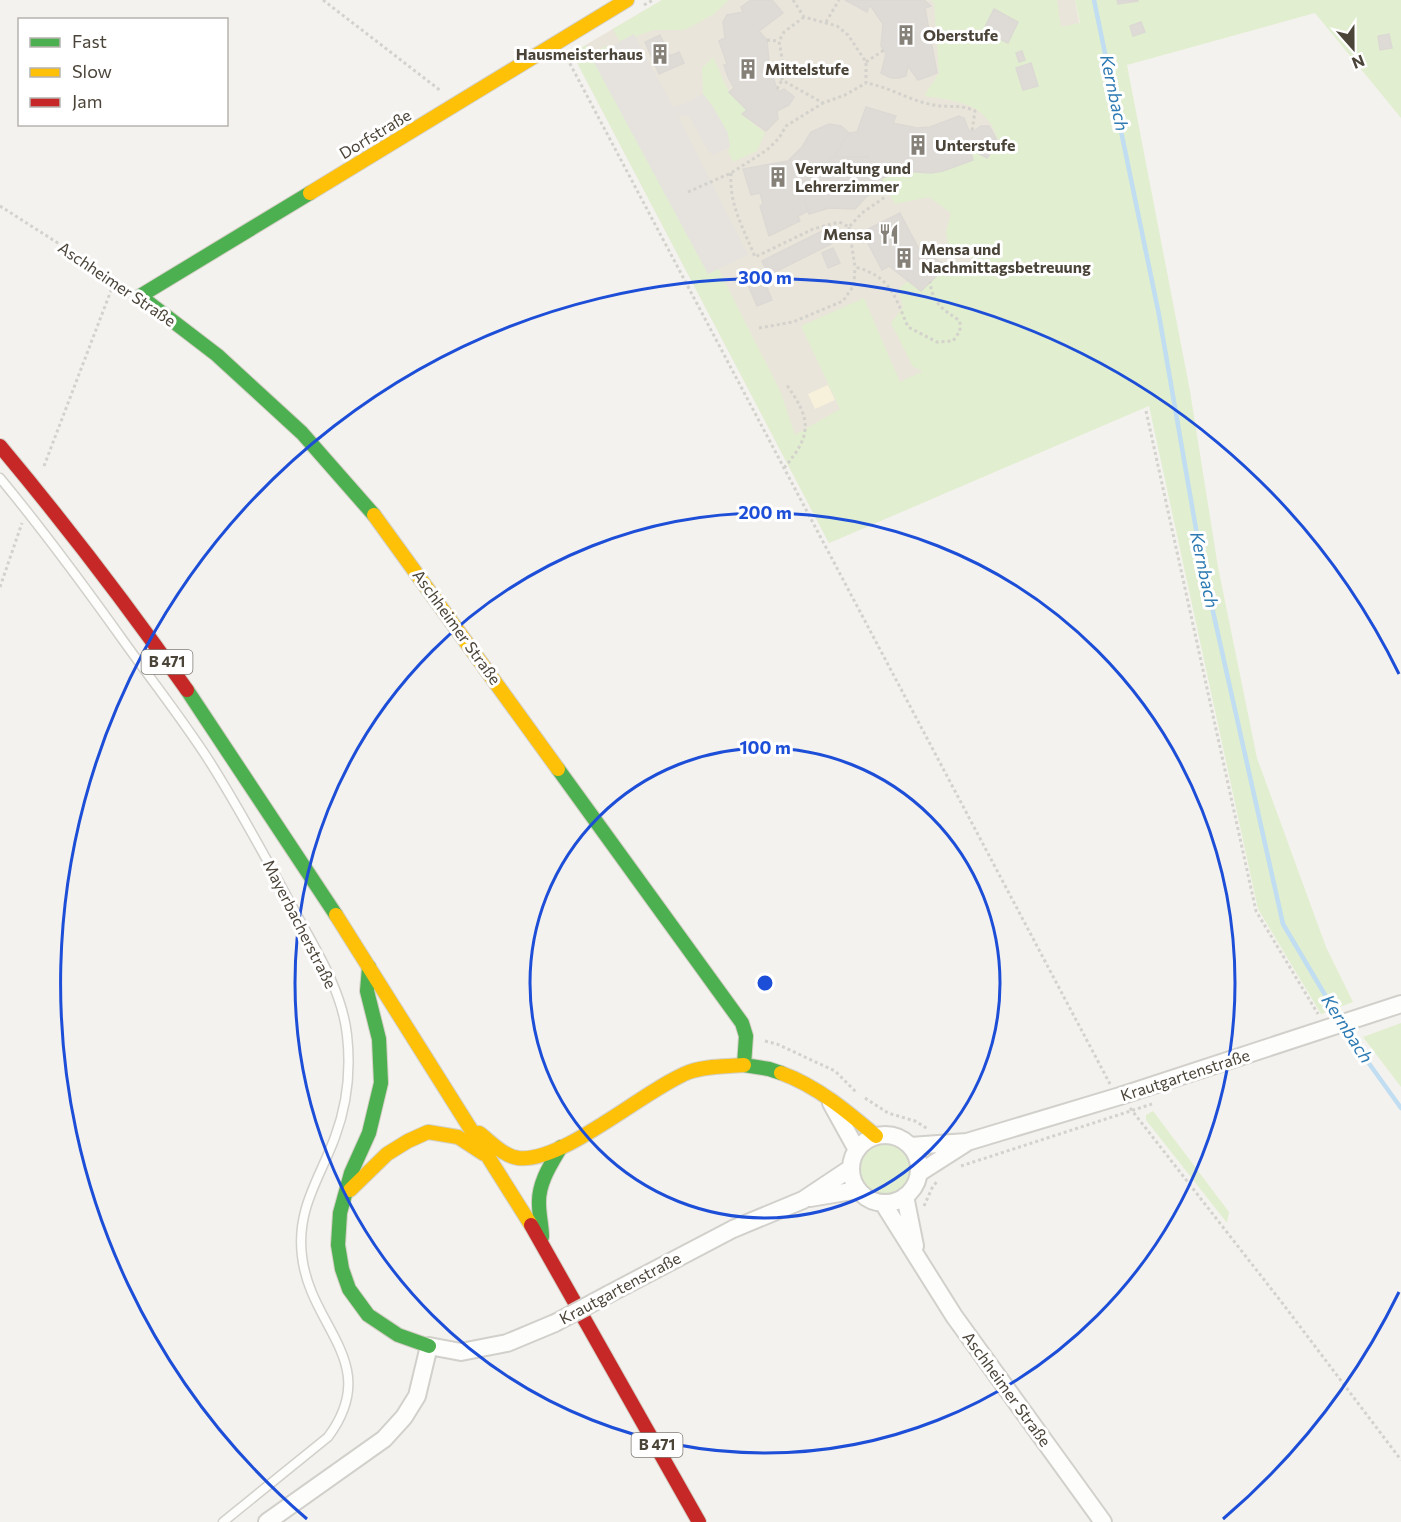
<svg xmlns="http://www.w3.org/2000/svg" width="1401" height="1522" font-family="Commissioner,sans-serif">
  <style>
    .education { fill: #eae5da }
    .green { fill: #e1eecf }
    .sand { fill: #f7f0da }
    .parking { fill: #e6e3df }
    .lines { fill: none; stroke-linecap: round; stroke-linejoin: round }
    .stream { stroke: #c0ddf1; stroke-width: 4.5 }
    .building { fill: #dedbd6; stroke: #dcd9d4; stroke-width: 1.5 }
    .lane-casing { stroke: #d2d0cb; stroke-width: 11 }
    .street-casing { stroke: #d2d0cb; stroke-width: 20 }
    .fast-casing { stroke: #d3cfc5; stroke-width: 16 }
    .slow-casing { stroke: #d3cfc5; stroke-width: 16 }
    .jam-casing { stroke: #d3cfc5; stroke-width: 16 }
    .path { stroke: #d3d2cc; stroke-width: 3; stroke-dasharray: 3 3; stroke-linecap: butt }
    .lane { stroke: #fdfdfc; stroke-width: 8 }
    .street { stroke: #fdfdfc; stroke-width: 16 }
    .fast { stroke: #4caf50; stroke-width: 14 }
    .slow { stroke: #ffc107; stroke-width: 14 }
    .jam { stroke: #c62828; stroke-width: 14 }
    .street-bridge-casing { stroke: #d2d0cb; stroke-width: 20; stroke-linecap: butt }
    .street-bridge { stroke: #fdfdfc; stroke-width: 16 }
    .ring { fill: none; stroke: #1d4ed8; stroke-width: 3 }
    .labels { text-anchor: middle; stroke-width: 6; stroke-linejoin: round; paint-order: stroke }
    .shield { fill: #fff; stroke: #817c74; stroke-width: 1.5 }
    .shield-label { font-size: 15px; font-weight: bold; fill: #4b4439 }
    .poi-label { font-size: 16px; font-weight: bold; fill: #4b4439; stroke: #fff; text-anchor: start }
    .street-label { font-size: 16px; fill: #4b4439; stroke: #fff }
    .water-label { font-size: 18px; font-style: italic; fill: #2e7ab2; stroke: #fff }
    .centre { fill: #1d4ed8; stroke: #fff; stroke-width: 3 }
    .ring-label { font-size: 18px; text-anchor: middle; font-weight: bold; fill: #1d4ed8; stroke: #fff; stroke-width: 6; stroke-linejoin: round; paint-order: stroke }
  </style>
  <rect width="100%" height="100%" fill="#f4f2ee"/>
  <path class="education" d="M662,0H1075L1149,405L829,543L572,53Z"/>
  <path class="green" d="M662,0H729L714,14L685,30H654L620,42L613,29Z
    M931,0H1057L1061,27L1080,23L1075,0H1401V118L1315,13L1127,65L1190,391L1218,567L1257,758L1326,947L1353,1002L1321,1014L1258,909L1149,406L829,543L572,53L586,45L590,54L606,46L781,393L795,435L840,409L801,326L864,298L900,382L923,371L913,367L891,323L903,307L898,290L908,281L921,291L944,269L972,275L971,257L949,251L946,232L951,213L929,197L895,204L881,179L901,171L931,173L973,160L970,149L987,158L998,142C989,103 958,101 924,96L939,73L934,3Z
    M713,57L729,92L747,110L742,114L765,133L757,151L733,162L728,151L730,147L713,107L703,94L702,68Z
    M1401,1023V1087L1363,1037Z
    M1153,1111L1229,1212L1227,1223L1146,1120V1115Z
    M860 1169a25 25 0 1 1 50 0a25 25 0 1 1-50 0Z"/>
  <path class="sand" d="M828,385L835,400L815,409L808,394Z"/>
  <path class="parking" d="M634,34L673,107L686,103L703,94L713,107L728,133L730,147L713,155L707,149L689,116H678L748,255L708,274L591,57Z"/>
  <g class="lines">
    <path class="stream" d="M1094,0L1159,315L1201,558L1283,924L1350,1037L1401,1108"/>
  </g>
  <path class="building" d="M751,0H772L783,13L759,31L767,40L769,61L776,87L779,92L784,89L794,97L789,105L777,111L778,119L766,131L742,114L747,110L729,92L734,88L728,77L724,65L727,64L719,41L725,38L723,22L727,15L743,12L741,7Z
    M845,0H924L931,6L925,8L937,73L918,80L908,66L906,76L899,78H891L881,73L886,54L881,46L883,24L870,5L867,12Z
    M1117,0H1138V1L1118,4Z
    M994,9L1018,22L1008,43L983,31Z
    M1141,22L1145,32L1133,36L1130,26Z
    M1389,34L1392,48L1380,50L1378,36Z
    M660,35L670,56L679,52L684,63L659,74L645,42Z
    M1022,51L1025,60L1019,62L1016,53Z
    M1031,63L1038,86L1023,90L1016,68Z
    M866,107L896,116L893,123L917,128L930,127L959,116L964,118L969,131H974L981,126H989L998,142L987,158L970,149L973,160L943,171L931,173L901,171L878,180L868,157H834L849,133L857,132Z
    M829,124L841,126L849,133L834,157L800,184L808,211L798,216L800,221L769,236L760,206L763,204L760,193L751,195L743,169L788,161L802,147L811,132Z
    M834,157H868L881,187L867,196L855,209L829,208L809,214L800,184Z
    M900,213L919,249L947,266L921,291L889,266L882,270L862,232Z
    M824,230L831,244L769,275L762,261Z
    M833,248L840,263L828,268L822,253Z
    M764,280L772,300L757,306L749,287Z"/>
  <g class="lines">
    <g class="lane-casing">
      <path id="lane" d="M0,478C44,531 85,587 125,643C153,682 182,719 208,759C238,806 265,856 292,906C313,945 342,989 347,1035C351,1070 347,1105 335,1137C320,1178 296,1209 302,1256C310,1328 383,1363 328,1437L223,1522"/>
    </g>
    <g class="street-casing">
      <path id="street" d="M831,1103L857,1150
        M851 1169a34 34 0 1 1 68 0a34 34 0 1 1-68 0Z
        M910,1146L967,1142L1120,1096L1401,1004
        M919,1173L966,1143
        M905,1196L915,1246
        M810,1198L858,1190
        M883,1203L954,1316L1103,1522
        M609,1294L733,1229L803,1200L851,1168
        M267,1522L384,1439L404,1417L417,1396L429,1346L461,1352L507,1343L555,1323"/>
    </g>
    <g class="fast-casing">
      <path id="fast" d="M310,193L140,296L217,355L302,433L374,515
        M187,690L336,915
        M558,769L742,1023L746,1036L744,1065L769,1069L781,1073
        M369,967L367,991L379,1039L381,1083L369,1133L351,1173L340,1213L338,1245L342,1269L349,1289L368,1315L398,1335L429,1346
        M542,1237C542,1226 539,1215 539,1204C538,1183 551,1164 561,1147"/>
    </g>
    <g class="slow-casing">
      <path id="slow" d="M310,193L627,0
        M374,515L558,769
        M336,915L531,1225
        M781,1073C817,1086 848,1112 876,1136
        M479,1133C490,1141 503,1156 518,1158C562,1164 645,1089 689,1072C707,1066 726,1066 744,1065
        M350,1190L387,1154L408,1141L428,1132L458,1137L484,1154"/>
    </g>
    <g class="jam-casing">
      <path id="jam" d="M0,446C66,525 128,606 187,690
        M531,1225L699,1522"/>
    </g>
    <path class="path" d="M323,0L441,91
      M793,0L804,17L837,26L848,35L866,62V83C890,87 910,101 934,105C948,108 961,104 975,111L972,131
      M644,5L653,0
      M804,17L784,32L779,41L783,64L782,80L823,103L845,95L866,83
      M826,22L839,0
      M767,40L779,41
      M567,58L1110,1084
      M866,62L884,50
      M777,89L782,80
      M731,173C729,205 743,227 755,257L813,229L839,222L849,227L862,213L885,197L881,179
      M688,192L731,173L767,150L779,138L786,126L823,103
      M0,206L125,286
      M849,227L855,267C891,276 895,297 908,327L937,342L953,341L960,331V321C943,309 933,305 930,282
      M759,328L793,322L843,301L854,285L855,267
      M1146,411L1256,911L1318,1014
      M44,466L115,280
      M784,468C813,434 811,419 786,384
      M0,587L22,523
      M765,1041L777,1044L835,1071L857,1093
      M865,1098L888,1113L915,1121L928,1129
      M1130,1108L1283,1304L1401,1460
      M961,1166L1152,1104
      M924,1206L932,1188L938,1180"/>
    <use href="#lane" class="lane"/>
    <use href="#street" class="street"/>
    <use href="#fast" class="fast"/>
    <use href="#slow" class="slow"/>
    <use href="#jam" class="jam"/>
    <g class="street-bridge-casing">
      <path id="street-bridge" d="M555,1323L609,1294"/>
    </g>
    <use href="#street-bridge" class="street-bridge"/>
  </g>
  <g class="ring">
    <circle cx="765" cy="983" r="235"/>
    <circle cx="765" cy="983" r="470"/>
    <path d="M1399 1292A705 705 0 0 1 1223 1519M307 1519A705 705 0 1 1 1399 674"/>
  </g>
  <defs>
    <g id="building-bare" transform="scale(1.62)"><path d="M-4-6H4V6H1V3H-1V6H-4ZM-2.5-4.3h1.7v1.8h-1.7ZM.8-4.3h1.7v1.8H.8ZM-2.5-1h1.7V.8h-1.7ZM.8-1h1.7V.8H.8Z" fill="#868178" stroke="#fff" stroke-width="2.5" paint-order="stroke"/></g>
    <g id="restaurant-bare" transform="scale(1.62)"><path d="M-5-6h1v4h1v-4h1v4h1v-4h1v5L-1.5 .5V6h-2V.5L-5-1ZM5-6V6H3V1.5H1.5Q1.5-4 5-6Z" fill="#868178" stroke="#fff" stroke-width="2.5" paint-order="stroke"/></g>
  </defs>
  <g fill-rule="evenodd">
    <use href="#building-bare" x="906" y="35"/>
    <use href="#building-bare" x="660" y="54"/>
    <use href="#building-bare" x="748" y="69"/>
    <use href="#building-bare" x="918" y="145"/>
    <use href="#building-bare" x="778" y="177"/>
    <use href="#restaurant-bare" x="889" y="234"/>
    <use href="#building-bare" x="904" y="258"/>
  </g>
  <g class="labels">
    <g class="shield">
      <rect x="141.5" y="650" width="51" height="24" rx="4.5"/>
      <rect x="631.5" y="1433" width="51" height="24" rx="4.5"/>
    </g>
    <g class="shield-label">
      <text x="167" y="667">B 471</text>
      <text x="657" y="1450">B 471</text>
    </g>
    <g class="poi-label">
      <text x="923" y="41">Oberstufe</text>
      <text x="643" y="60" text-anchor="end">Hausmeisterhaus</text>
      <text x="765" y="75">Mittelstufe</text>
      <text x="935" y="151">Unterstufe</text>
      <text x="795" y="174">Verwaltung und<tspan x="795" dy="18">Lehrerzimmer</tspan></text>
      <text x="872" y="240" text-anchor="end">Mensa</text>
      <text x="921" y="255">Mensa und<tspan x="921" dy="18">Nachmittagsbetreuung</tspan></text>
    </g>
    <g class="street-label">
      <text transform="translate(375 134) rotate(-31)" y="6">Dorfstraße</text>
      <text transform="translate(117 284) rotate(34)" y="6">Aschheimer Straße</text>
      <text transform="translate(457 627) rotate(54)" y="6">Aschheimer Straße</text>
      <text transform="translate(300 924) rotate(63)" y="6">Mayerbacherstraße</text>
      <text transform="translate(1185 1075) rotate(-18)" y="6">Krautgartenstraße</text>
      <text transform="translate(620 1288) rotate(-28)" y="6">Krautgartenstraße</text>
      <text transform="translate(1007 1389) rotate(54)" y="6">Aschheimer Straße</text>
    </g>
    <g class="water-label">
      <text transform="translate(1114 93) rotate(78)" y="6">Kernbach</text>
      <text transform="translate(1204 570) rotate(78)" y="6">Kernbach</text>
      <text transform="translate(1347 1029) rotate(57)" y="6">Kernbach</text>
    </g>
  </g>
  <circle cx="765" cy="983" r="9" class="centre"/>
  <g class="ring-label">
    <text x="765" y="284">300 m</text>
    <text x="765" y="519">200 m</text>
    <text x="765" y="754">100 m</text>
  </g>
  <rect x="18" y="18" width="210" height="108" fill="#ffffff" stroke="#b7b4b0" stroke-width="1.5"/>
  <rect x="30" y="38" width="30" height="9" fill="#4caf50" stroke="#b7b4b0" stroke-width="1.5"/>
  <text x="72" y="48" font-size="18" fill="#4b4439">Fast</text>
  <rect x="30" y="68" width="30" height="9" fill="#ffc107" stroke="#b7b4b0" stroke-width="1.5"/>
  <text x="72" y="78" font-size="18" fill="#4b4439">Slow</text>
  <rect x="30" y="98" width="30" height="9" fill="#c62828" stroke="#b7b4b0" stroke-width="1.5"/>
  <text x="72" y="108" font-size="18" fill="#4b4439">Jam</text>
  <g transform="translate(1353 48) rotate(159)" stroke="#ffffff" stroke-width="4.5" paint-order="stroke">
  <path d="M0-4.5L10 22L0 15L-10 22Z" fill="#4b4439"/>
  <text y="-9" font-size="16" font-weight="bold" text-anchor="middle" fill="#4b4439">N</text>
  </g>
</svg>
